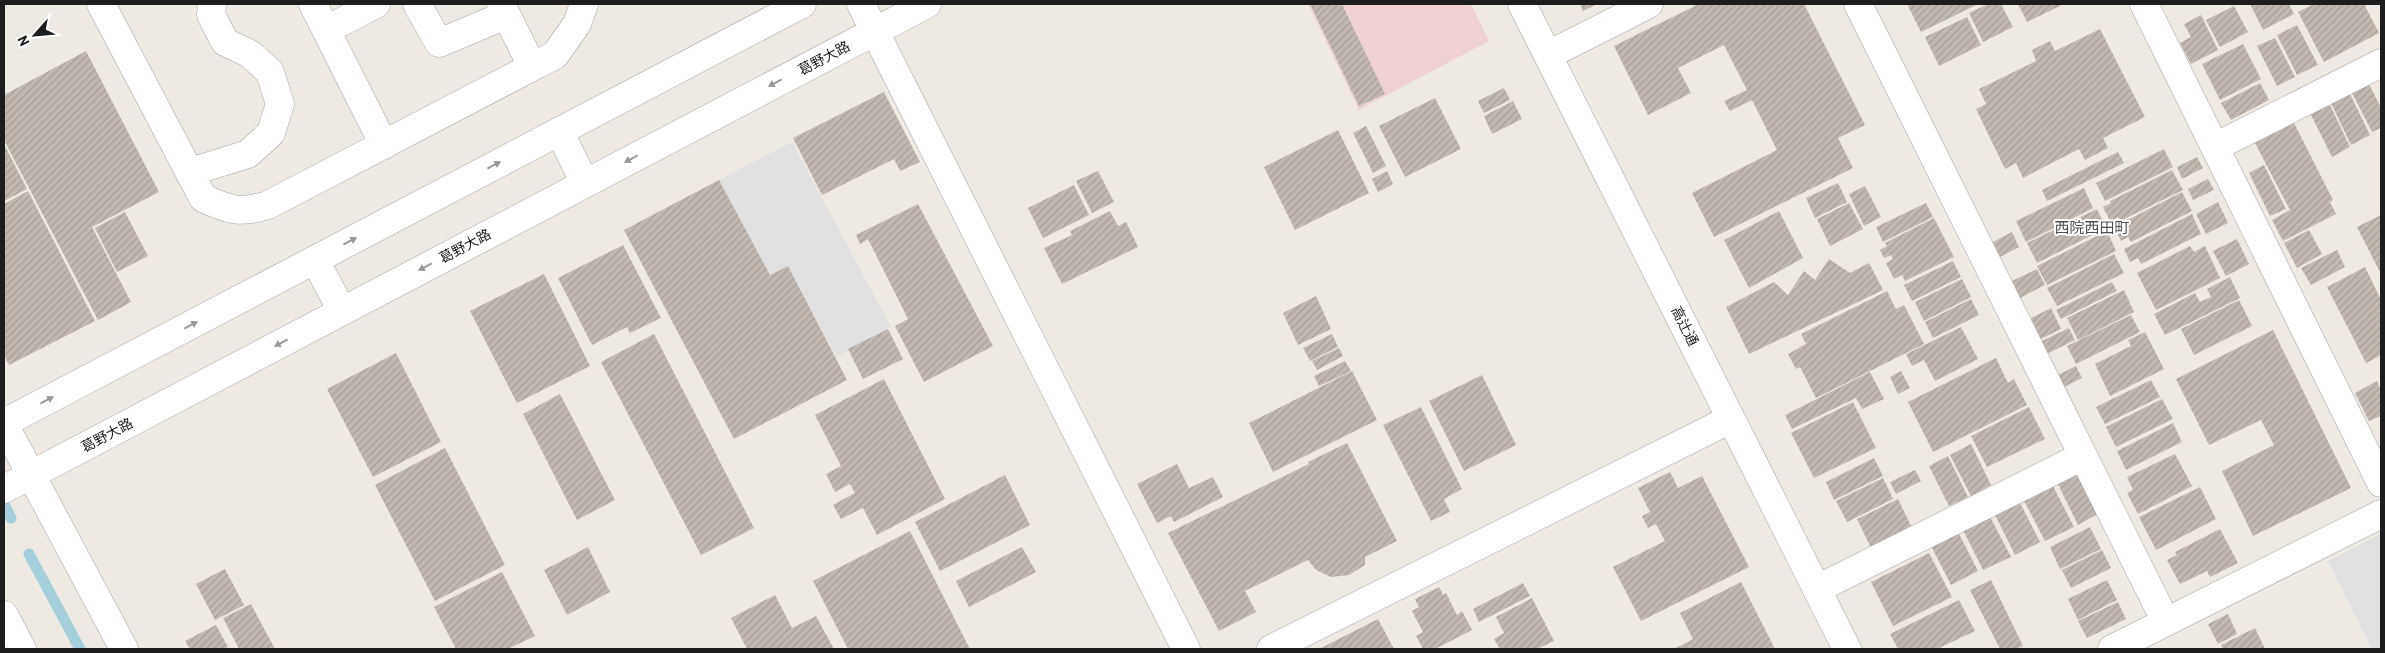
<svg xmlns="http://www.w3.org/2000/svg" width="2385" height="653" font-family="Barlow,'Noto Sans JP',sans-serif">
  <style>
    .commercial { fill: #eed3d2 }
    .parking { fill: #e1e1e1 }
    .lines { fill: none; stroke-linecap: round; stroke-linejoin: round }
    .stream { stroke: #a5cfda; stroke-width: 11 }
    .building { fill: url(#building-hatch) }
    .minor-casing { stroke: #a4a4a4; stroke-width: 29 }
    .minor { stroke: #fff; stroke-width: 28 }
    .oneway { fill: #999 }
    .labels { text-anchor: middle; stroke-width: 4; stroke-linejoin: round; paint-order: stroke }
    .street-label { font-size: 14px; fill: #1d1d1d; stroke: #fff }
    .neighbourhood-label { font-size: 15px; fill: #505050; stroke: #fff }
  </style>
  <defs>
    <pattern id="building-hatch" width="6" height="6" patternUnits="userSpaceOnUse" patternTransform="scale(1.25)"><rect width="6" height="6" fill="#c2b9b3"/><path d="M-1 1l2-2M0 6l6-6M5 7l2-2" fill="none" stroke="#a69f9a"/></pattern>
  </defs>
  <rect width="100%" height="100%" fill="#eeeae3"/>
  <path class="commercial" d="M1308,4H1471L1489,41L1359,110Z"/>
  <path class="parking" d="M792,142L891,327L836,357L788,266L770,275L719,180Z
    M2381,534V649H2372L2328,561Z"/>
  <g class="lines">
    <path class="stream" d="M4,504L11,518
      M29,554L80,649"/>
  </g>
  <path class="building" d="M1310,4H1342L1385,94L1359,106Z
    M1580,4H1597L1583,11Z
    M1699,4H1804L1865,125L1838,138L1853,168L1714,237L1692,193L1777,150L1752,100L1730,111L1724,101L1747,90L1724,45L1678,68L1691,93L1648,115L1614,46Z
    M1907,4H1978L1921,32Z
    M1988,4H2001L2013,27L1983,42L1969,13Z
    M2018,4H2064L2027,22Z
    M2250,4H2289L2294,14L2263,30Z
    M2314,4H2364L2379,33L2324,62L2298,12Z
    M2234,6L2248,32L2220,47L2206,20Z
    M2201,15L2218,50L2191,64L2180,43L2191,37L2184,24Z
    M1967,17L1981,45L1939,66L1925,37Z
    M2297,25L2318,65L2297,75L2277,35Z
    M2100,29L2145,117L2103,138L2108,148L2085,160L2079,149L2023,178L2016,163L2005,169L1976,109L1986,104L1979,89L2036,61L2032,50L2050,41L2055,51Z
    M2275,38L2295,77L2277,86L2257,46Z
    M2243,44L2261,79L2220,100L2202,64Z
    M86,51L159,192L92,227L131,302L98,320L4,140V95Z
    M2260,83L2269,100L2231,120L2221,103Z
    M2369,84L2381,108V128L2372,132L2352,93Z
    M1504,88L1510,100L1484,113L1478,101Z
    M884,92L920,162L900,171L894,159L822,195L793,138Z
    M2350,94L2370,135L2351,145L2331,103Z
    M1435,98L1461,149L1405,177L1379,126Z
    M1513,101L1522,119L1492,134L1484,116Z
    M2329,103L2350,147L2332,157L2310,113Z
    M2294,123L2333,200L2330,202L2336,214L2283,241L2272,220L2290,210L2255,143Z
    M1366,126L1386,166L1373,173L1353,133Z
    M1338,130L1369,193L1295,230L1264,167Z
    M4,144L27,189L4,201Z
    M2164,149L2173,167L2105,201L2096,183Z
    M2118,152L2124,163L2047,201L2042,190Z
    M2197,157L2203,168L2182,179L2177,167Z
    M2264,165L2286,209L2270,216L2249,173Z
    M2172,170L2183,190L2120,221L2118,217L2110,221L2103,207L2111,203L2110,201Z
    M1098,171L1114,202L1092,213L1076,181Z
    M1387,171L1393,184L1378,192L1372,179Z
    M2208,179L2214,190L2193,200L2188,189Z
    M719,180L770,275L788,266L847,380L734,439L624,230Z
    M1838,183L1847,202L1815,218L1806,198Z
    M1074,185L1089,215L1043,238L1028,208Z
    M1865,186L1881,217L1864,226L1849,194Z
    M2084,188L2093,208L2026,242L2016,221Z
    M28,191L95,321L9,365L4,355V204Z
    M2182,192L2192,211L2131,242L2128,237L2121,241L2114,227Z
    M2218,202L2228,223L2206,234L2196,214Z
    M1849,203L1863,229L1830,246L1817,219Z
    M1926,203L1933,217L1883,242L1876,227Z
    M918,204L993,346L924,382L895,326L908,319L868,239L860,244L856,235Z
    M2097,209L2106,228L2037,263L2027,243Z
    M1110,211L1118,226L1126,222L1138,247L1062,284L1044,248L1072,235L1070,231Z
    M1779,211L1803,258L1749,288L1724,240Z
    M125,212L148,256L117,272L95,228Z
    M2192,214L2201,234L2141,264L2138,258L2130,262L2124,249Z
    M2381,215V274L2357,227Z
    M1934,218L1954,257L1905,281L1902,275L1894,279L1886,263L1893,259L1891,255L1884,258L1880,250L1887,246L1885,243Z
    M2309,230L2322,254L2297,268L2284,243Z
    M2107,231L2116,251L2047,285L2037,266Z
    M2012,232L2019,247L2000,257L1993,242Z
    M2237,239L2249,264L2226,276L2213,251Z
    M623,245L661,318L630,333L627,327L592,345L558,278Z
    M2190,246L2194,252L2205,246L2220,278L2156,310L2137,273Z
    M2337,250L2345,267L2311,285L2301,268Z
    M2114,254L2124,273L2057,306L2047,288Z
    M1829,259L1850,273L1869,263L1883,290L1749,354L1726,307L1774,282L1788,295L1804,271L1815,280Z
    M1953,261L1961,277L1912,301L1904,285Z
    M2365,267L2381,300V355L2366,363L2327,287Z
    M2037,269L2045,285L2020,298L2012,281Z
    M544,274L590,366L517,403L470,311Z
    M2230,277L2240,298L2165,335L2154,314L2195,293L2200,302L2211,297L2207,289Z
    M1962,279L1971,297L1924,321L1915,302Z
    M2112,282L2117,291L2061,319L2056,310Z
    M2124,290L2134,312L2078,340L2067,318Z
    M1887,291L1896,309L1904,305L1924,344L1816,398L1800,367L1796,369L1788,354L1806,344L1801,334Z
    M1316,296L1331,329L1298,345L1283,313Z
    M1971,299L1979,315L1933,338L1925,322Z
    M2239,300L2252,326L2194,355L2181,329Z
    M2051,308L2061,329L2041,339L2031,318Z
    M2131,315L2140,332L2076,364L2067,346Z
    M1961,327L1978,359L1935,381L1924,360L1912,366L1906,354Z
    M2069,328L2075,340L2047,354L2042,341Z
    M888,329L903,359L863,379L848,349Z
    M2273,330L2351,488L2253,536L2222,471L2274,445L2261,420L2209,445L2176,379Z
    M2145,332L2164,369L2110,396L2095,364L2131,346L2128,340Z
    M654,334L754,528L701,555L601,362Z
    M1332,334L1338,347L1310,361L1303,348Z
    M1339,348L1343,356L1317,370L1312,361Z
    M396,353L441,442L373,477L327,389Z
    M1996,358L2008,383L2014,379L2027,405L1933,452L1908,402Z
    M1345,361L1351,371L1319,386L1314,376Z
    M2076,366L2082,378L2064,387L2058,375Z
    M1352,371L1377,420L1273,472L1249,423Z
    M1901,371L1910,388L1898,394L1890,377Z
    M1870,372L1884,399L1862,409L1856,398L1792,429L1785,415Z
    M1482,375L1516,445L1464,471L1429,401Z
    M884,379L945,499L877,535L863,508L841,519L833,505L855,493L850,484L835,492L826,474L841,466L815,415Z
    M2151,380L2160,397L2105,424L2096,407Z
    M2377,381L2381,391V416L2369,421L2355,393Z
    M560,394L615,500L577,520L523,414Z
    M2162,399L2173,419L2116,447L2106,427Z
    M1853,402L1876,448L1814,478L1791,433Z
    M1421,407L1462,489L1444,499L1450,512L1431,521L1383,425Z
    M2029,407L2045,439L1987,467L1971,436Z
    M2173,423L2182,442L2126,470L2117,451Z
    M1347,443L1397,541L1365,557V565L1349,575L1331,577L1316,570L1308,560L1245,591L1256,612L1219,631L1168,533L1309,464L1308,462Z
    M1971,444L1991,485L1971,496L1950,455Z
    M445,448L505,565L435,601L375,485Z
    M2175,454L2192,486L2138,514L2127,493L2133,490L2127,477Z
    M1948,456L1968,497L1949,506L1929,466Z
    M1874,458L1883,476L1834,500L1826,482Z
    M1177,464L1189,488L1213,477L1223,497L1174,522L1171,516L1157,523L1137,484Z
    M2081,465L2103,511L2078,525L2055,478Z
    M1915,470L1921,481L1896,494L1890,482Z
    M1670,472L1678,488L1702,476L1749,567L1641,621L1613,567L1665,541L1656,524L1648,528L1642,516L1650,512L1638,488Z
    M1005,475L1030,525L940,571L915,522Z
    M1883,478L1893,499L1847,522L1836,501Z
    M2050,480L2074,527L2045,541L2021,495Z
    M2200,487L2216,519L2156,550L2139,517Z
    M2017,497L2040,542L2015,555L1992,509Z
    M1898,499L1913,530L1872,550L1857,519Z
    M1988,513L2011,557L1983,570L1961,526Z
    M2090,527L2101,549L2060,569L2050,547Z
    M2220,529L2238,563L2210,577L2207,571L2180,584L2167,560L2177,555L2175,552Z
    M1957,530L1978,571L1951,585L1930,544Z
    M910,531L970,649H848L813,581Z
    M588,547L610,592L567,615L544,570Z
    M1022,547L1036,572L969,607L956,581Z
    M2102,550L2111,568L2071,588L2062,570Z
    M1929,553L1952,597L1893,626L1871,582Z
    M225,569L244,605L215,620L196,584Z
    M502,572L535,636L508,649H456L434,607Z
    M1991,580L2023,646L2016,649H2000L1970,590Z
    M2107,580L2117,600L2078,620L2068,599Z
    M1741,582L1775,649H1674L1693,639L1680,613Z
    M1523,583L1530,596L1479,622L1473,609Z
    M1439,587L1443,595L1446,593L1457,615L1462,611L1472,630L1435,649H1423L1416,636L1423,632L1412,611L1419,607L1415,599Z
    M775,595L792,628L816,616L834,649H747L731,618Z
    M1532,598L1554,641L1537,649H1500L1494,639L1504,633L1496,617Z
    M1959,600L1975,631L1937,649H1898L1890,634Z
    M2118,602L2126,619L2087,638L2078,621Z
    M251,604L275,649H239L223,618Z
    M2228,614L2237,634L2218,644L2208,624Z
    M1378,619L1394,649H1319Z
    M216,625L228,647L224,649H190L185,641Z
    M2255,628L2265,649H2223L2221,645Z"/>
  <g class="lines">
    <g class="minor-casing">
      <path id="minor" d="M101,4L203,198C229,210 240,214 268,205L555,55L577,24L584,4
        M313,4L384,145
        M417,4L439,43L506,15
        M501,4L532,66
        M861,4L1186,649
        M1522,4L1847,649
        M1858,4L2166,622
        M2144,4L2381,483
        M326,30L376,4
        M1548,55L1649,4
        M559,131L585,183
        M2215,147L2381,63
        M190,172L248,154L271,133L280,104L270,72L250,54L225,42L211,15L212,4
        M315,260L342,311
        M4,423L802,4
        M4,424L124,649
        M4,489L927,4
        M1817,589L2083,456
        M4,615L22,649
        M1271,649L1731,419
        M2112,649L2381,514"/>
    </g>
    <use href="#minor" class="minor"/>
  </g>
  <defs><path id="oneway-solid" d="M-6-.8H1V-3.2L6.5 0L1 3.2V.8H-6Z" transform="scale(1.25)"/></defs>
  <g class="oneway">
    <use href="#oneway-solid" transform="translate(775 83) rotate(152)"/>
    <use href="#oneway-solid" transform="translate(631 159) rotate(152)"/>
    <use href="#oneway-solid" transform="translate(494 165) rotate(-28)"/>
    <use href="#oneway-solid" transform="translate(350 241) rotate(-28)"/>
    <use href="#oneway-solid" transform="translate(425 267) rotate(152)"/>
    <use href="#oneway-solid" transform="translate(191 325) rotate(-28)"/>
    <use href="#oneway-solid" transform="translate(281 343) rotate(152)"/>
    <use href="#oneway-solid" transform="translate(47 400) rotate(-28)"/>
  </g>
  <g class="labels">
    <g class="street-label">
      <text transform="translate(824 58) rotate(-28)" y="5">葛野大路</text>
      <text transform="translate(465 246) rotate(-28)" y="5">葛野大路</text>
      <text transform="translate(1685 326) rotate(63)" y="5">高辻通</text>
      <text transform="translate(107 435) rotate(-28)" y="5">葛野大路</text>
    </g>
    <g class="neighbourhood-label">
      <text x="2092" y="233">西院西田町</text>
    </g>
  </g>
  <rect width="2385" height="653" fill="none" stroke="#1d1d1d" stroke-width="10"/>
  <g transform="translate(35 35) rotate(243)" stroke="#ffffff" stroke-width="4" paint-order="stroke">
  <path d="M0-4L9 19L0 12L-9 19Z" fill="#1d1d1d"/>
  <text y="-8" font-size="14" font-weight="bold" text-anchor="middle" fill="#1d1d1d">N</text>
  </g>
</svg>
